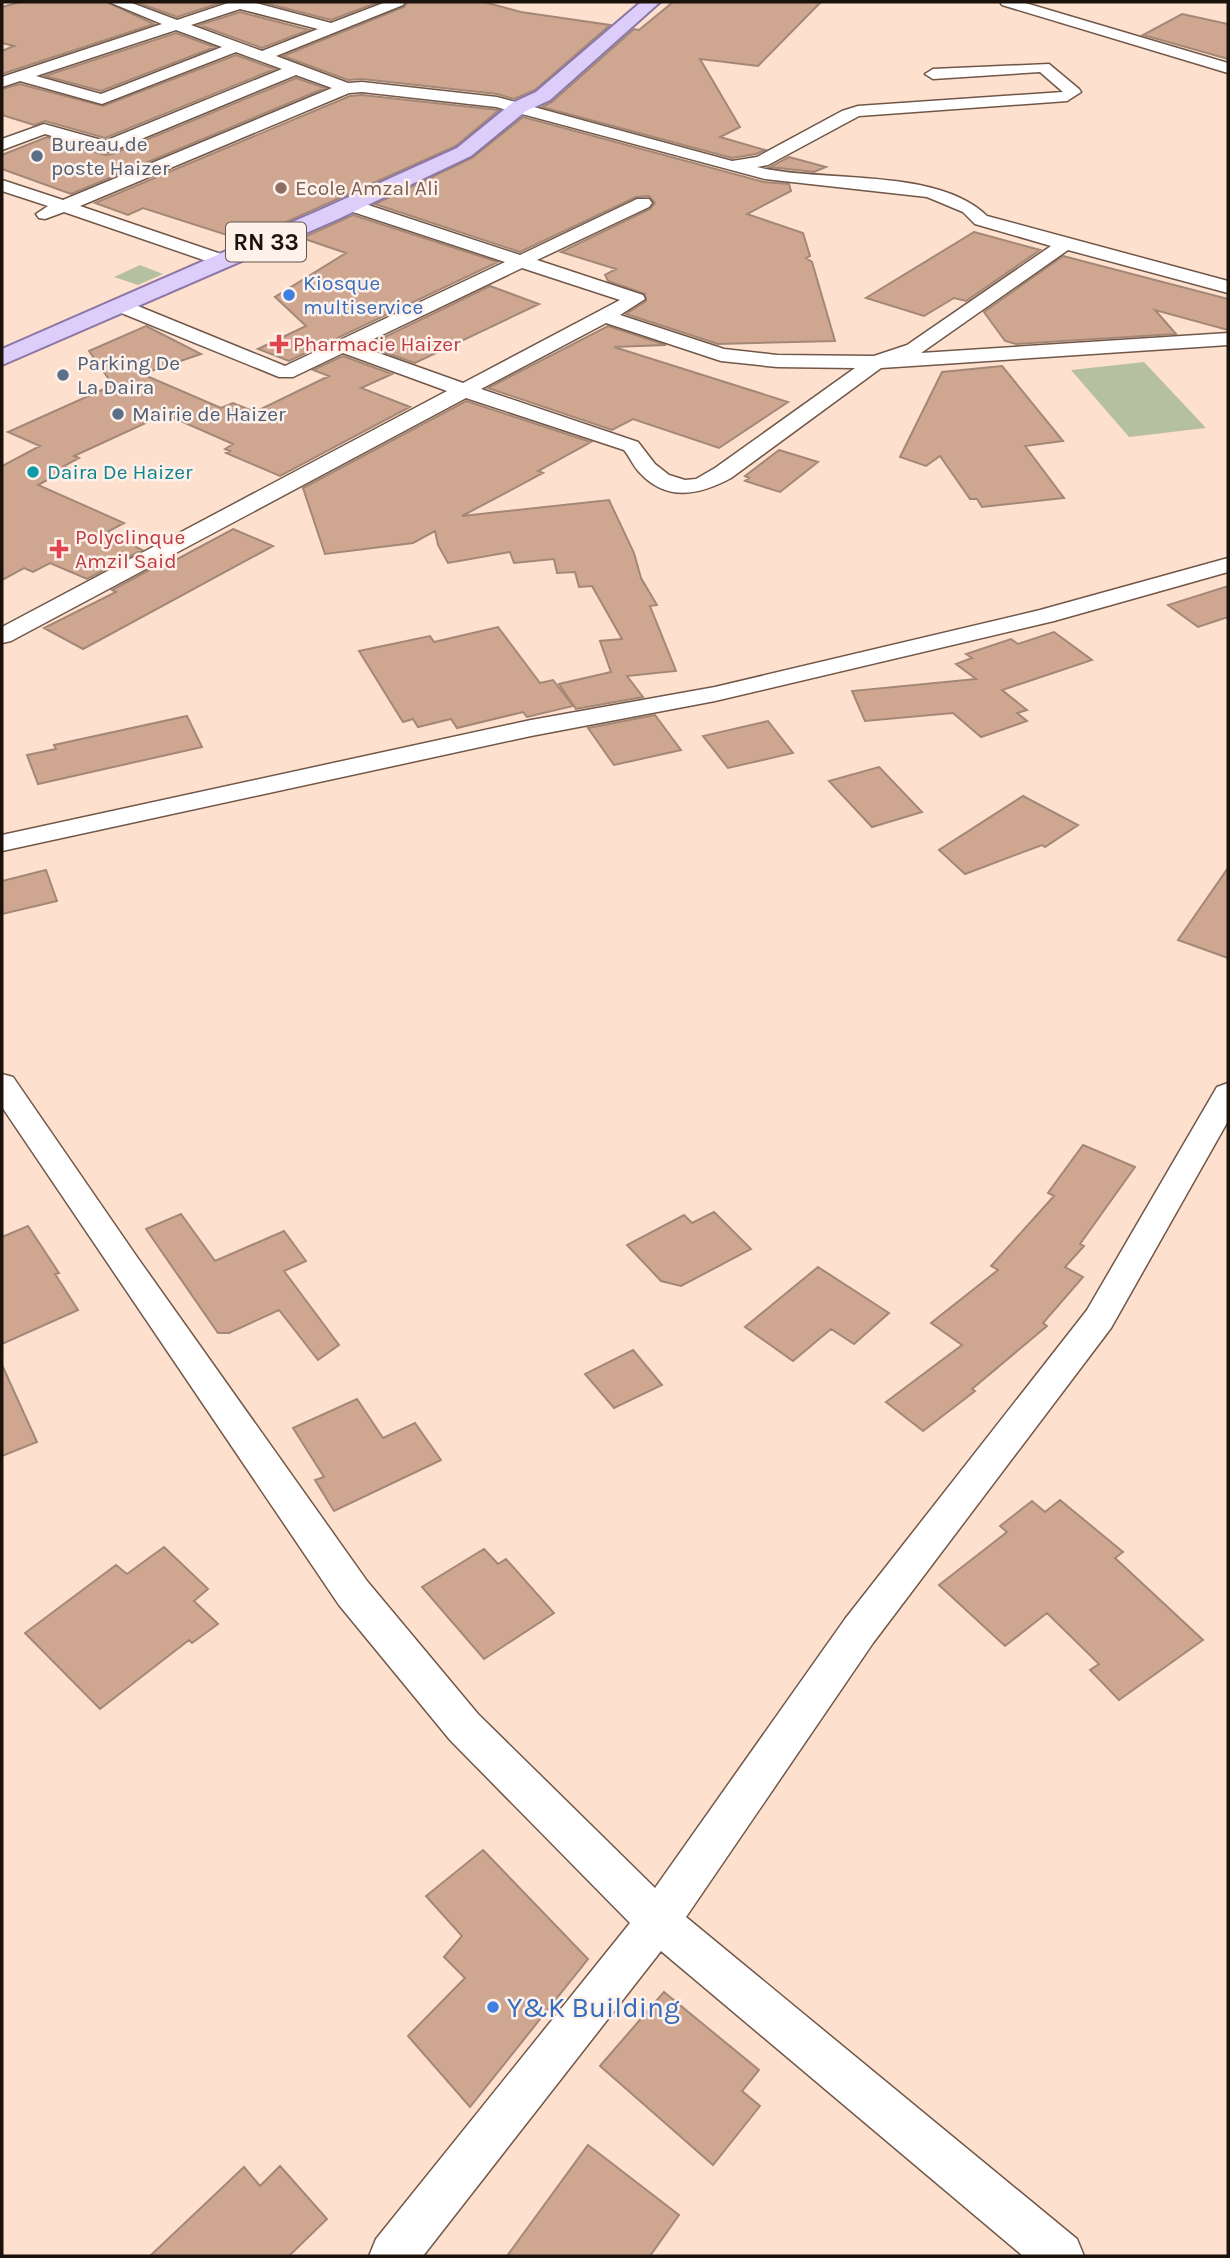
<svg xmlns="http://www.w3.org/2000/svg" width="1230" height="2258" font-family="Karla,sans-serif">
  <style>
    .green { fill: #b5c0a0 }
    .building { fill: #cfa791; stroke: #a38777; stroke-width: 2 }
    .lines { fill: none; stroke-linecap: round; stroke-linejoin: round }
    .street-casing { stroke: #715748; stroke-width: 3 }
    .primary-casing { stroke: #8b76a5; stroke-width: 4 }
    .street { fill: #fff; fill-rule: evenodd }
    .primary { fill: #ddcdfa; fill-rule: evenodd }
    .service-dot { fill: #5c6f8a; stroke: #fef1ea; stroke-width: 2.5 }
    .education-dot { fill: #8d6e63; stroke: #fef1ea; stroke-width: 2.5 }
    .shop-dot { fill: #3f7fe0; stroke: #fef1ea; stroke-width: 2.5 }
    .health-dot { fill: #e0444e; stroke: #fef1ea; stroke-width: 2.5 }
    .culture-dot { fill: #0f9aa8; stroke: #fef1ea; stroke-width: 2.5 }
    .labels { text-anchor: middle; stroke-width: 5; stroke-linejoin: round; paint-order: stroke }
    .far-service-label { font-size: 21px; fill: #4e5e75; stroke: #fef1ea; text-anchor: start }
    .far-education-label { font-size: 21px; fill: #785e54; stroke: #fef1ea; text-anchor: start }
    .far-shop-label { font-size: 21px; fill: #366cbe; stroke: #fef1ea; text-anchor: start }
    .far-health-label { font-size: 21px; fill: #be3a42; stroke: #fef1ea; text-anchor: start }
    .far-culture-label { font-size: 21px; fill: #0d838f; stroke: #fef1ea; text-anchor: start }
    .shield { fill: #fef1ea; stroke: #60554f; stroke-width: 2 }
    .shield-label { font-size: 23px; font-weight: bold; fill: #1c120c }
    .near-shop-label { font-size: 28px; fill: #366cbe; stroke: #fef1ea; text-anchor: start }
  </style>
  <rect width="100%" height="100%" fill="#fee0ce"/>
  <path class="green" d="M140,265L163,274L138,285L114,277Z
    M1144,362L1206,428L1129,437L1071,370Z"/>
  <path class="building" d="M20,2H107L154,24L2,74V51L14,46L2,43V7Z
    M136,2H223L177,17Z
    M261,2H379L331,20Z
    M408,2H484L521,12L610,25L535,90L514,99L497,94L362,79L348,80L283,56L404,7Z
    M673,2H821L758,66L700,59L740,127L720,137L765,150L756,154L732,158L542,107L552,102L634,29L639,30Z
    M240,12L309,30L262,48L199,25Z
    M1182,14L1228,24V59L1143,35Z
    M176,33L215,47L101,91L45,76Z
    M236,55L275,69L105,138L45,121L34,125L2,115V89L20,84L103,106Z
    M296,78L325,88L71,194L2,169V155L47,137L105,155L112,154Z
    M362,95L499,110L456,146L273,228L260,223L230,236L143,208L128,215L95,203L350,96Z
    M523,117L764,182L789,184L791,191L747,214L803,233L810,256L806,258L812,262L835,341L718,344L626,314L646,301L645,294L608,281L605,275L616,269L561,252L650,209L655,203L649,196L636,197L520,252L375,204L472,158Z
    M789,157L826,167L814,172L770,167Z
    M353,215L498,262L289,361L258,349L306,326L275,297L346,253L302,238Z
    M974,232L1040,250L966,301L954,298L924,316L866,298Z
    M1063,256L1228,299V330L1155,310L1176,334L1016,344L1005,341L984,312Z
    M490,286L539,304L415,363L366,346Z
    M146,326L201,354L142,374L221,408L233,403L255,412L329,376L313,370L343,356L392,374L361,388L410,407L280,476L226,453L230,451L225,449L233,444L165,414L74,456L79,458L64,466L69,468L38,485L124,523L107,532L142,550L87,579L50,563L33,572L24,568L2,580V466L40,446L8,432L113,385L89,351Z
    M608,326L666,345L614,347L788,402L719,448L633,419L612,430L488,388Z
    M1002,366L1063,441L1025,446L1064,498L982,507L977,499H970L940,456L926,466L900,457L942,372Z
    M466,401L591,442L538,471L543,473L462,516L609,500L634,553L641,578L657,605L650,606L676,671L627,676L643,697L576,709L559,684L611,672L600,641L622,639L592,586L579,587L575,572L557,573L554,559L514,563L510,552L448,563L438,545L435,531L413,543L325,554L303,488Z
    M779,450L818,462L780,492L745,481L749,478L745,476Z
    M233,529L273,546L83,649L44,628L116,592L112,590L166,561L170,563Z
    M1228,586V617L1198,627L1168,605Z
    M498,627L540,683L553,680L573,706L527,717L523,712L457,728L451,719L418,727L413,719L403,722L359,651L430,636L434,642Z
    M1054,632L1092,660L1002,690L1027,710L1017,713L1027,721L981,737L953,713L865,721L852,691L976,679L956,664L972,658L966,654L1011,639L1018,644Z
    M655,715L681,750L614,765L588,728Z
    M187,716L202,747L38,784L27,755L56,749L54,745Z
    M768,721L793,753L728,768L703,736Z
    M879,767L922,812L872,827L829,781Z
    M1023,796L1078,825L1045,847L1042,845L965,874L939,850Z
    M1228,868V958L1178,940Z
    M46,870L57,901L2,914V881Z
    M1083,1145L1135,1167L1080,1244L1084,1246L1065,1267L1083,1277L1043,1323L1047,1326L972,1389L975,1391L923,1431L886,1402L962,1345L931,1323L998,1270L991,1266L1054,1196L1048,1193Z
    M714,1212L751,1249L681,1286L661,1281L627,1245L684,1215L692,1223Z
    M181,1214L215,1261L284,1231L306,1261L284,1271L339,1345L318,1360L279,1310L229,1333H218L146,1229Z
    M28,1226L59,1273L55,1274L78,1310L2,1344V1237Z
    M818,1267L889,1313L854,1344L831,1329L793,1361L745,1327Z
    M633,1350L662,1385L614,1408L585,1374Z
    M2,1365L37,1442L2,1456Z
    M357,1399L383,1438L415,1423L441,1460L334,1511L315,1480L324,1477L293,1428Z
    M1060,1500L1123,1552L1115,1558L1203,1640L1119,1700L1090,1670L1099,1664L1047,1613L1005,1646L939,1585L1007,1532L1000,1526L1032,1501L1045,1512Z
    M164,1547L208,1589L194,1601L218,1624L192,1643L189,1640L100,1709L25,1633L116,1565L127,1574Z
    M484,1549L498,1564L506,1559L554,1613L484,1659L422,1587Z
    M483,1850L588,1959L470,2107L408,2036L465,1978L444,1957L462,1936L426,1896Z
    M664,1992L759,2070L742,2091L760,2106L713,2165L600,2066Z
    M588,2145L679,2215L650,2256H507Z
    M280,2166L327,2219L289,2256H150L244,2167L260,2186Z"/>
  <g class="lines">
    <g class="street-casing">
      <path id="street" d="M109,2H129L177,20L231,2H252L331,23L386,2H405L403,5L276,56L348,83L362,82L497,97L732,161L757,157L842,111L858,106L1063,92L1040,72L933,79L925,74L933,69L1049,64L1079,89L1081,92L1067,101L859,116L768,165L757,167C823,183 938,167 987,216L1228,281V293L1068,250L921,353L1228,333V345L881,368L731,478C699,495 667,502 640,473C633,466 630,457 624,450L466,398L11,641L2,643V627L447,391L343,353L293,377H279L114,310L111,306L114,302H128L285,366L505,262L344,209L341,205L344,201H356L520,255L637,199H649L652,203L649,207L537,260L643,295L645,299L620,315L724,349L777,355L874,356L907,345L1051,246L975,224L963,212L927,197L765,179L496,107L362,92L349,93L80,206L230,257L233,261L224,267L218,265L64,212L45,219L39,218L36,214L48,206L2,191V180L63,200L332,88L296,75L112,151L106,152L45,134L2,150V139L44,124L105,141L282,69L236,52L102,104L20,81L2,87V77L162,24ZM240,9L318,29L262,51L191,25ZM176,30L222,47L101,94L36,76ZM522,268L620,300L463,383L359,346ZM606,323L721,361L777,367L855,368L715,468L696,479L685,480L669,475L655,464L638,442L481,389Z
        M1000,2H1022L1228,63V73L1002,5Z
        M1228,558V572L1054,621L715,701L531,736L2,851V835L531,720L715,687L1040,610Z
        M2,1074L13,1077L137,1257L367,1581L478,1714L655,1888L845,1619L1087,1310L1217,1087L1228,1083V1121L1111,1328L873,1643L686,1917L1077,2239L1084,2256H1023L661,1951L423,2256H369L376,2239L630,1923L450,1740L339,1605L2,1107Z"/>
    </g>
    <g class="primary-casing">
      <path id="primary" d="M641,2H660L550,100L526,111L471,156L336,220L2,365V349L320,210L457,148L512,103L536,92Z"/>
    </g>
    <use href="#street" class="street"/>
    <use href="#primary" class="primary"/>
  </g>
  <g class="service-dot">
    <circle cx="37" cy="156" r="7"/>
    <circle cx="63" cy="375" r="7"/>
    <circle cx="118" cy="414" r="7"/>
  </g>
  <circle class="education-dot" cx="281" cy="188" r="7"/>
  <g class="shop-dot">
    <circle cx="289" cy="295" r="7"/>
    <circle cx="493" cy="2007" r="7"/>
  </g>
  <g class="health-dot">
    <path d="M275.5 333.5h7v7h7v7h-7v7h-7v-7h-7v-7h7z"/>
    <path d="M55.5 538.5h7v7h7v7h-7v7h-7v-7h-7v-7h7z"/>
  </g>
  <circle class="culture-dot" cx="33" cy="472" r="7"/>
  <g class="labels">
    <g class="far-service-label">
      <text x="51" y="151">Bureau de<tspan x="51" dy="24">poste Haizer</tspan></text>
      <text x="77" y="370">Parking De<tspan x="77" dy="24">La Daira</tspan></text>
      <text x="132" y="421">Mairie de Haizer</text>
    </g>
    <g class="far-education-label">
      <text x="295" y="195">Ecole Amzal Ali</text>
    </g>
    <g class="far-shop-label">
      <text x="303" y="290">Kiosque<tspan x="303" dy="24">multiservice</tspan></text>
    </g>
    <g class="far-health-label">
      <text x="293" y="351">Pharmacie Haizer</text>
      <text x="75" y="544">Polyclinque<tspan x="75" dy="24">Amzil Said</tspan></text>
    </g>
    <g class="far-culture-label">
      <text x="47" y="479">Daira De Haizer</text>
    </g>
    <rect class="shield" x="226" y="222.5" width="80" height="39" rx="5"/>
    <g class="shield-label">
      <text x="266" y="250">RN 33</text>
    </g>
    <g class="near-shop-label">
      <text x="507" y="2017">Y&amp;K Building</text>
    </g>
  </g>
  <rect width="1230" height="2258" fill="none" stroke="#1c120c" stroke-width="7"/>
</svg>
